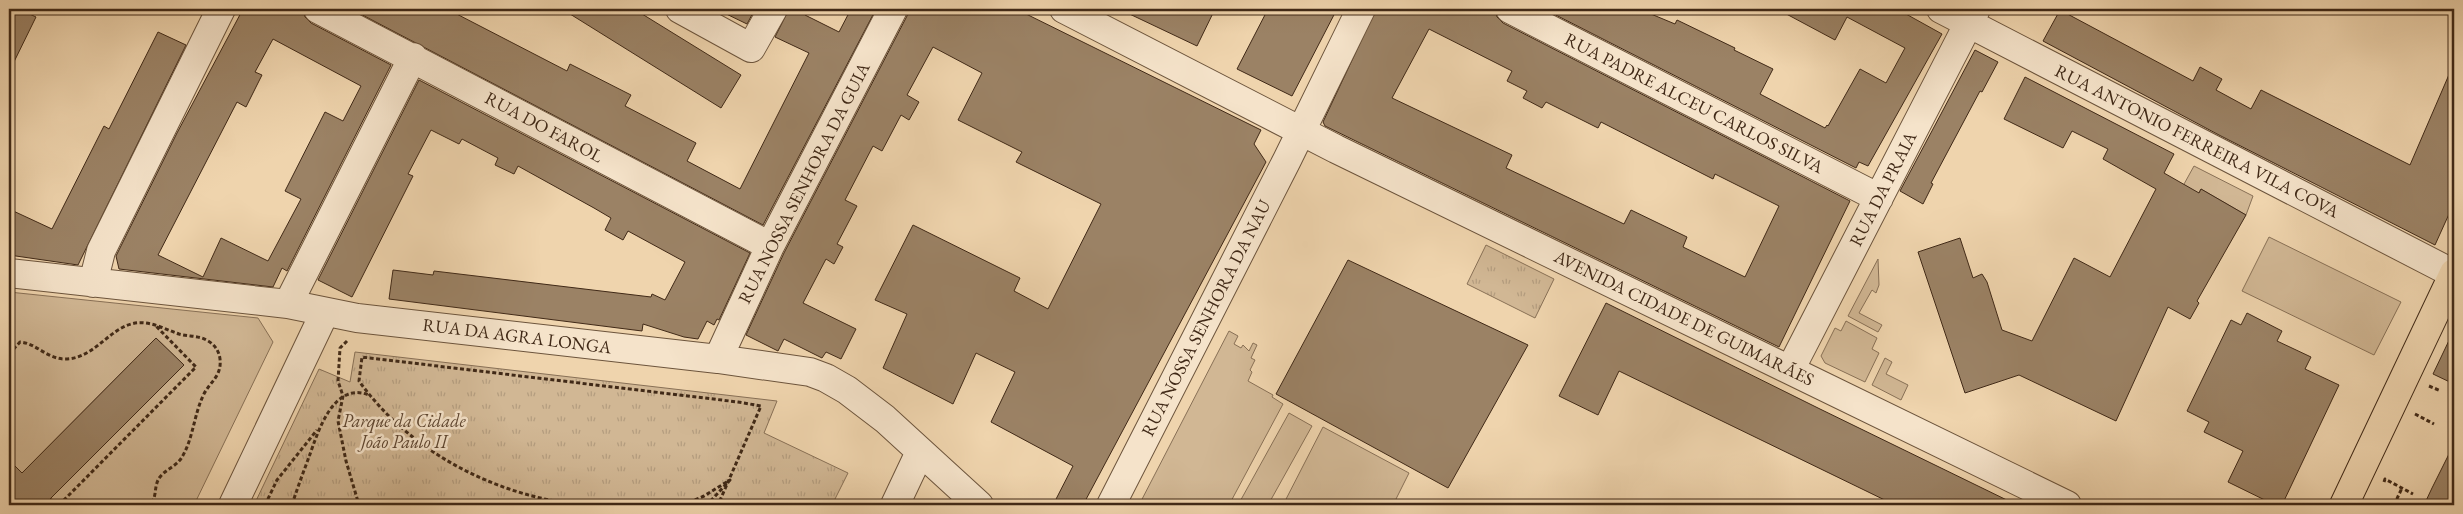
<svg xmlns="http://www.w3.org/2000/svg" width="2463" height="514" font-family="'EB Garamond',serif">
  <style>
    .park { fill: url(#park-tufts); stroke: #887056 }
    .garden { fill: #d1b794; stroke: #887056 }
    .building { fill: #9b8265; stroke: #402917; fill-rule: evenodd }
    .lines { fill: none; stroke-linecap: round; stroke-linejoin: round }
    .minor-casing { stroke: #6c543c; stroke-width: 30 }
    .major-casing { stroke: #402917; stroke-width: 30 }
    .path { stroke: #402917; stroke-width: 3; stroke-dasharray: 4 2.5; stroke-linecap: butt }
    .minor { stroke: #f5e3ca; stroke-width: 28 }
    .major { stroke: #efd4ad; stroke-width: 28 }
    .labels { text-anchor: middle; stroke-width: 5; stroke-linejoin: round; paint-order: stroke }
    .street-label { font-size: 18px; fill: #402917; stroke: #f5e3ca }
    .park-label { font-size: 18px; font-style: italic; fill: #5d4530; stroke: #f5e3ca }
  </style>
  <defs>
    <pattern id="park-tufts" width="24" height="20" patternUnits="userSpaceOnUse" patternTransform="scale(1.25)"><rect width="24" height="20" fill="#d1b794"/><path d="M3 7l-1-3M5 7V3M7 7l1-3M15 17l-1-3M17 17v-4M19 17l1-3" fill="none" stroke="#b49d7f"/></pattern>
  </defs>
  <rect width="100%" height="100%" fill="#efd4ad"/>
  <filter id="stains"><feTurbulence type="fractalNoise" baseFrequency=".004" numOctaves="4"/><feColorMatrix values="0 0 0 0 .2 0 0 0 0 .09 0 0 0 0 .02 0 0 0 .5 -.17"/></filter>
  <radialGradient id="worn" r=".72"><stop offset=".6" stop-color="#630" stop-opacity="0"/><stop offset="1" stop-color="#630" stop-opacity=".3"/></radialGradient>
  <path class="park" d="M1486,245L1554,279L1535,318L1467,284Z
    M355,352L777,401L764,433L848,473L832,505H254L319,369L350,382Z"/>
  <path class="garden" d="M2194,166L2253,196L2246,215L2201,189L2185,217L2147,251Z
    M2269,237L2401,302L2374,355L2242,291Z
    M1878,259L1879,285L1876,293L1872,290L1859,313L1882,325L1878,332L1848,316Z
    M9,292L258,318L273,342L194,505H59L51,498L184,365L156,338L22,473L9,460Z
    M1846,321L1877,338L1872,349L1879,353L1865,382L1825,363L1821,356L1835,328L1841,331Z
    M1229,331L1238,336L1234,344L1241,348L1243,345L1249,351L1253,343L1257,345L1251,358L1255,360L1250,370L1252,372L1248,381L1273,395L1272,397L1283,404L1229,505H1139Z
    M1885,358L1892,362L1886,374L1908,385L1901,400L1872,385Z
    M1289,413L1312,426L1268,505H1238Z
    M1323,427L1409,473L1393,505H1283Z"/>
  <path class="building" d="M9,9H19L36,17L9,72Z
    M243,9H303L305,17L311,23L391,65L287,271L282,268L273,287L119,269L116,256L177,133ZM273,39L361,86L343,121L325,112L285,191L301,199L268,261L221,238L203,277L158,255L237,102L246,107L262,75L255,72Z
    M351,9H447L567,71L570,64L631,95L625,106L696,143L687,161L740,189L809,53L775,37L789,9H808L805,15L839,32L851,9H876L763,225Z
    M562,9H634L741,75L721,108Z
    M716,9H755L747,24Z
    M909,9H1016L1261,130L1254,144L1266,162L1083,505H1053L1073,466L991,422L1015,372L976,353L953,404L883,368L907,314L875,300L913,225L1020,278L1014,291L1048,309L1101,204L1016,162L1022,152L958,120L982,73L933,47L907,95L919,102L909,120L901,115L882,151L873,146L845,200L857,206L837,244L843,247L834,264L826,259L803,303L856,329L841,359L826,352L822,358L784,339L778,351L746,335L784,253L907,16Z
    M1119,9H1215L1197,46Z
    M1268,9H1337L1292,96L1237,69Z
    M1376,9H1495L1497,17L1503,23L1850,201L1779,347L1325,126L1323,122ZM1429,29L1512,71L1507,81L1527,91L1523,98L1542,108L1546,102L1598,128L1601,122L1713,179L1715,174L1779,206L1745,277L1683,247L1687,237L1631,210L1624,224L1506,168L1512,155L1392,98Z
    M1544,9H1639L1675,24L1677,20L1735,48L1734,50L1773,69L1760,94L1825,128L1827,125L1828,126L1860,69L1886,83L1905,48L1847,17L1835,40L1777,9H1897L1942,34L1868,166L1859,162L1856,168Z
    M2060,10L2193,81L2200,67L2222,79L2216,90L2251,109L2261,90L2410,165L2454,63V203L2435,245L2219,135L2043,41Z
    M158,32L186,45L78,265L9,255V209L52,229L104,126L109,129Z
    M1975,50L1998,62L1982,92L1980,91L1931,183L1933,184L1923,204L1900,191Z
    M2025,77L2174,154L2164,173L2199,193L2201,189L2246,215L2197,301L2199,303L2190,319L2168,307L2116,421L2019,375L1965,393L1918,252L1960,238L1973,278L1982,274L1987,282L2002,330L2032,341L2074,258L2110,277L2156,189L2103,159L2108,149L2072,131L2063,148L2004,119Z
    M419,80L750,253L719,320L717,319L714,325L707,321L698,339L684,337L643,324L642,331L389,299L393,270L433,275L434,271L651,297L652,294L665,300L685,262L628,231L623,240L605,230L611,218L594,208L518,166L514,174L495,165L498,158L462,139L459,144L431,130L408,174L413,176L352,297L318,280Z
    M1348,260L1528,345L1448,488L1276,394Z
    M1606,303L1820,409L2017,505H1895L1619,371L1598,415L1559,396Z
    M2247,313L2282,331L2277,341L2311,357L2305,369L2339,385L2282,505H2275L2228,482L2243,451L2204,432L2209,422L2187,411L2231,320L2241,325Z
    M2454,330V384L2433,374Z
    M156,338L184,365L44,505H9V460L22,473Z
    M2454,444V505H2424L2432,488Z"/>
  <g class="lines">
    <g class="minor-casing">
      <path id="minor" d="M318,9L770,246
        M680,9L751,48L773,9
        M1064,9L1336,149L2067,505
        M1510,9L1879,198
        M1941,9L2454,274
        M9,273L288,304L357,318L718,359L810,372L826,378L847,390L885,419L979,505
        M93,283L101,251L221,9
        M288,304L413,57
        M718,359L770,246L893,9
        M1790,370L1976,9
        M233,505L325,312
        M895,505L920,452
        M1111,505L1287,160L1361,9"/>
    </g>
    <g class="major-casing">
      <path id="major" d="M2344,505L2454,273"/>
    </g>
    <path class="path" d="M347,341L340,348L338,381L343,396L338,421L346,461L359,505
      M9,354L20,342C36,343 47,359 65,359C93,359 107,331 131,324C148,319 164,329 179,334C189,337 199,335 208,341C215,345 219,351 220,359C222,377 209,382 203,396C194,415 193,439 182,457C177,466 166,469 160,477C153,486 158,496 150,505
      M2429,386L2441,391
      M2415,414L2434,424
      M2384,482L2385,479L2413,494
      M67,505L63,501L196,367L156,326
      M265,505L277,480L317,430
      M292,505C297,489 303,473 309,457C318,432 333,381 369,395
      M580,505C494,495 410,452 359,381L362,357L738,402L761,406L718,505
      M683,505L704,496L730,480L707,505
      M2394,505L2402,488"/>
    <use href="#minor" class="minor"/>
    <use href="#major" class="major"/>
  </g>
  <g class="labels">
    <g class="street-label">
      <text transform="translate(1694 103) rotate(27)" y="6">RUA PADRE ALCEU CARLOS SILVA</text>
      <text transform="translate(544 127) rotate(28)" y="6">RUA DO FAROL</text>
      <text transform="translate(2197 141) rotate(27)" y="6">RUA ANTONIO FERREIRA VILA COVA</text>
      <text transform="translate(804 183) rotate(-63)" y="6">RUA NOSSA SENHORA DA GUIA</text>
      <text transform="translate(1883 189) rotate(-63)" y="6">RUA DA PRAIA</text>
      <text transform="translate(1206 318) rotate(-63)" y="6">RUA NOSSA SENHORA DA NAU</text>
      <text transform="translate(1684 318) rotate(26)" y="6">AVENIDA CIDADE DE GUIMARÃES</text>
      <text transform="translate(517 336) rotate(7)" y="6">RUA DA AGRA LONGA</text>
    </g>
    <g class="park-label">
      <text x="404" y="427">Parque da Cidade<tspan x="404" dy="21">João Paulo II</tspan></text>
    </g>
  </g>
  <rect width="2463" height="514" fill="none" stroke="#efd4ad" stroke-width="30"/>
  <rect x="10" y="10" width="2443" height="494" fill="none" stroke="#402917" stroke-width="2.5"/>
  <rect x="15" y="15" width="2433" height="484" fill="none" stroke="#402917"/>
  <rect width="100%" height="100%" filter="url(#stains)"/>
  <rect width="100%" height="100%" fill="url(#worn)"/>
</svg>
